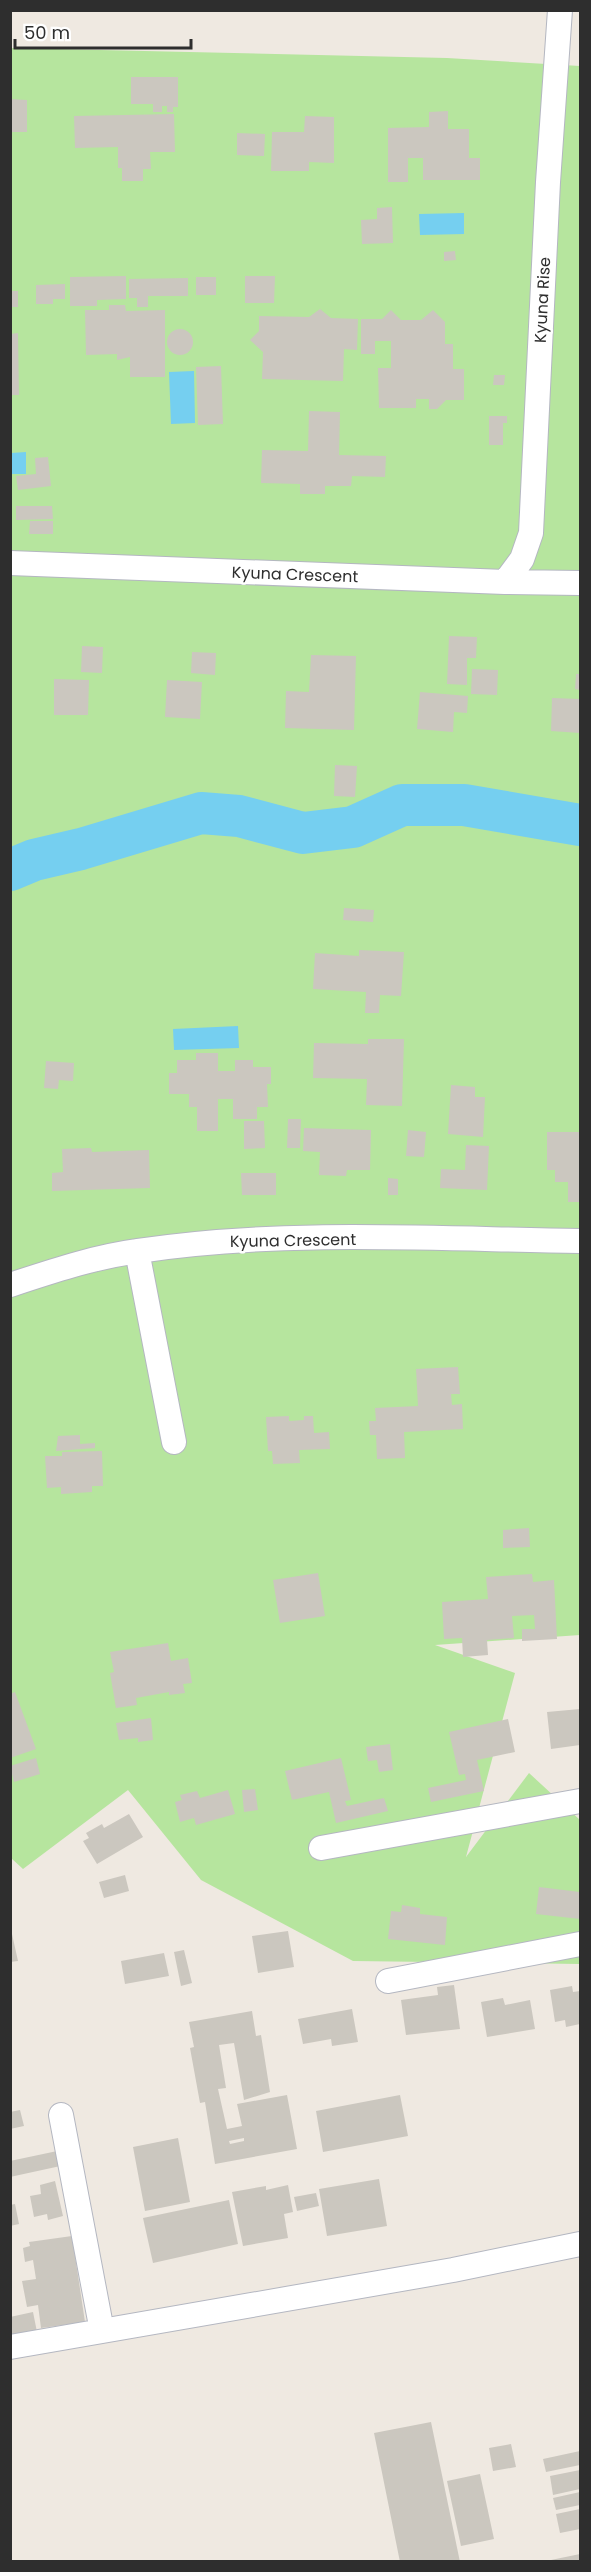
<svg xmlns="http://www.w3.org/2000/svg" width="591" height="2572" font-family="Poppins,sans-serif">
  <style>
    .green { fill: #b6e59e }
    .water { fill: #75cff0 }
    .lines { fill: none; stroke-linecap: round; stroke-linejoin: round }
    .river { stroke: #75cff0; stroke-width: 42 }
    .building { fill: #cbc7bf; fill-rule: evenodd }
    .street-casing { stroke: #b4b7c1; stroke-width: 26 }
    .street { stroke: #fff; stroke-width: 24 }
    .labels { text-anchor: middle; stroke-width: 5; stroke-linejoin: round; paint-order: stroke }
    .street-label { font-size: 16px; fill: #2e2e2e; stroke: #fff }
  </style>
  <rect width="100%" height="100%" fill="#efe9e1"/>
  <path class="green" d="M11,48L447,58L580,66V1635L435,1645L515,1673L466,1857L529,1773L580,1820V1964L353,1961L201,1880L128,1790L23,1869L11,1858Z"/>
  <path class="water" d="M464,213V234L420,235L419,214Z
    M194,371L195,423L171,424L169,372Z
    M26,452V474H11V453Z
    M238,1026L239,1048L174,1050L173,1029Z"/>
  <g class="lines">
    <path class="river" d="M10,870L34,860L81,849L201,813L239,816L303,833L353,827L402,805H464L580,825"/>
  </g>
  <path class="building" d="M131,77H178V107H173V112H167V106H162V112H153V104H131Z
    M10,99L27,100V132H10Z
    M448,111V129H469V158H480V180H423V158H408V182H388V128L429,127V112Z
    M174,114L175,152H150L151,169H143V181H122V168H118V147L75,148L74,116Z
    M305,116L334,117V163L309,162V171H271L272,132H304Z
    M237,133L265,134L264,156L237,155Z
    M392,207L393,243L362,244L361,220L377,219V208Z
    M455,251L456,260L444,261V252Z
    M126,276V299L97,300V306H70V277Z
    M245,276H275L274,303H245Z
    M196,277H216V295H196Z
    M188,278V296H148V307H137V298H129V279Z
    M65,284V299H53V304H36V285Z
    M10,291H18V307H10Z
    M109,305H125L126,311L165,310V377H130V357L117,360V354L86,355L85,310H109Z
    M320,309L331,318L358,319L357,350L344,349L343,381L262,379L263,352L250,340L259,331V316L309,317Z
    M391,310L401,320H421L433,310L445,322V344H453V369H464V400H446L437,409H429V399H416V408H379L378,368H391V341H375V354H361V319H382Z
    M167 342a13 13 0 1 1 26 0a13 13 0 1 1-26 0Z
    M18,333L19,395H10V334Z
    M221,366L223,424L198,425L196,367Z
    M494,375H505L504,385H493Z
    M309,411L340,412L339,455L386,456L385,477L352,476L351,486H325V494H300V484L261,483L262,450L308,451Z
    M489,416H507V423H503V445H489Z
    M48,457L51,486L18,490L16,476L36,474L35,458Z
    M16,506H52L53,519L16,520Z
    M30,521H53V534H29Z
    M449,636L477,637L476,658H467V685L447,684Z
    M82,646L103,647L102,673L81,672Z
    M192,652L216,653L215,675L191,673Z
    M311,655L356,656L354,730L285,728L286,691L309,692Z
    M472,669L498,670L497,695L471,694Z
    M576,674H580V690L575,689Z
    M54,679L89,680L88,715H54Z
    M167,680L202,682L200,719L165,717Z
    M420,692L468,696L467,713L454,712L453,732L417,729Z
    M552,698L580,699V733L551,731Z
    M335,765L357,766L355,797L334,796Z
    M344,908L374,910L373,922L343,920Z
    M359,950L404,952L401,996L380,995L379,1013H365L366,992L313,989L315,953L359,956Z
    M368,1039H404L402,1106L366,1105L367,1079L313,1078L314,1043L368,1044Z
    M196,1053H218V1071H235V1060H253V1067H271V1084H267L268,1107H257V1119H233V1099H218V1131H197V1107H189V1094H169V1073H177V1060H196Z
    M46,1061L74,1063L73,1081L59,1080L58,1089L44,1088Z
    M451,1085L475,1087V1097H485L483,1137L448,1134Z
    M288,1119H301L300,1148H287Z
    M244,1121H264L265,1148L244,1149Z
    M304,1128L371,1130L370,1170H347L346,1176L319,1175L320,1152L303,1151Z
    M408,1130L426,1132L424,1157L406,1156Z
    M547,1132H580V1202H568V1182H555V1170H547Z
    M466,1145L489,1146L487,1190L440,1188L441,1169L465,1170Z
    M91,1148L92,1152L149,1150L150,1188L52,1191V1173L63,1172L62,1149Z
    M241,1173H276V1195H242Z
    M388,1178L398,1179V1195H388Z
    M458,1367L460,1394H451L452,1405L462,1404L463,1429L404,1432L405,1458L377,1459L376,1435H370L369,1421H376L375,1408L418,1406L416,1369Z
    M289,1416V1421L304,1420V1416H313L314,1433L329,1432L330,1449L299,1450L300,1463L273,1464L272,1451H268L266,1417Z
    M80,1435V1444L95,1443V1448L56,1451L58,1436Z
    M102,1451L103,1486H92V1492L61,1494V1487L47,1488L45,1456H62V1452Z
    M529,1528L530,1547L503,1548V1530Z
    M318,1573L325,1616L280,1623L273,1580Z
    M532,1574L533,1582L554,1580L557,1639L522,1641V1629H535L534,1615L512,1616L514,1638L487,1640L488,1655L463,1657L462,1638L444,1639L442,1602L488,1599L486,1577Z
    M168,1643L171,1661L188,1658L192,1683L183,1684L185,1693L169,1695V1692L136,1698L137,1705L116,1708L110,1673L114,1672L110,1652Z
    M15,1692L36,1749L10,1758V1694Z
    M580,1709V1745L551,1749L547,1712Z
    M151,1718L153,1740L138,1742V1738L119,1740L116,1723Z
    M508,1719L515,1752L477,1760L484,1791L431,1802L428,1788L466,1780L465,1774L459,1775L449,1732Z
    M390,1744L393,1770L379,1772L377,1760L368,1761L366,1747Z
    M36,1758L40,1774L14,1782L10,1766Z
    M341,1758L351,1800L345,1801L347,1806L384,1798L388,1811L336,1823L329,1792L292,1800L285,1771Z
    M255,1789L258,1810L244,1812L242,1790Z
    M228,1790L235,1814L196,1825L194,1818L180,1822L175,1802L182,1800L180,1795L197,1791L200,1798Z
    M129,1814L143,1837L97,1864L83,1841L89,1838L86,1833L102,1824L104,1828Z
    M125,1875L129,1891L104,1898L99,1882Z
    M539,1887L580,1892V1919L536,1914Z
    M402,1905L420,1908V1914L447,1917L445,1945L388,1939L391,1911L401,1912Z
    M10,1925L18,1961L10,1962Z
    M288,1931L294,1967L258,1973L252,1936Z
    M184,1950L192,1983L181,1986L174,1952Z
    M164,1953L169,1976L125,1984L121,1961Z
    M454,1985L460,2029L406,2035L401,2000L438,1995L437,1987Z
    M572,1986L573,1992L580,1991V2024L566,2027L565,2020L555,2022L550,1990Z
    M503,1998L505,2005L530,2000L535,2029L487,2037L481,2002Z
    M352,2009L358,2042L332,2046L331,2039L303,2044L298,2019Z
    M252,2011L256,2036L261,2035L270,2092L244,2100L234,2043L219,2045L226,2088L218,2089L227,2129L242,2126L237,2104L287,2095L297,2149L215,2164L205,2102L200,2103L190,2048L194,2047L189,2022ZM244,2138V2141L230,2144L229,2141Z
    M400,2095L408,2136L323,2152L316,2111Z
    M20,2110L24,2126L10,2129V2112Z
    M178,2138L190,2202L145,2211L133,2147Z
    M62,2150L65,2165L10,2177V2161Z
    M379,2179L387,2226L327,2236L319,2189Z
    M55,2181L63,2216L48,2220L47,2214L34,2217L30,2196L41,2194L40,2185Z
    M288,2185L293,2212L284,2214L288,2238L243,2246L232,2192L266,2186V2190Z
    M316,2193L319,2206L297,2211L294,2197Z
    M229,2200L238,2244L153,2263L143,2218Z
    M15,2204L19,2224L10,2226V2205Z
    M72,2236L85,2322L41,2328L38,2305L27,2307L22,2281L36,2279L33,2260L25,2262L23,2248L30,2246L29,2242Z
    M33,2312L37,2332L10,2337V2317Z
    M431,2422L460,2562H400L374,2433Z
    M511,2444L516,2467L493,2471L489,2448Z
    M580,2451V2465L546,2472L543,2459Z
    M580,2470V2489L553,2495L550,2476Z
    M480,2474L494,2539L461,2546L447,2481Z
    M580,2492V2505L556,2510L553,2498Z
    M580,2509V2529L560,2533L556,2514Z
    M580,2554V2562H551V2560Z"/>
  <g class="lines">
    <g class="street-casing">
      <path id="street" d="M10,563L505,582L580,583
        M505,582L522,559L531,533L548,182L560,10
        M137,1251L174,1442
        M10,1285C53,1271 94,1257 138,1251C284,1229 434,1239 580,1241
        M321,1848L580,1801
        M388,1981L580,1944
        M61,2115L102,2331
        M10,2347L453,2270L580,2244"/>
    </g>
    <use href="#street" class="street"/>
  </g>
  <g class="labels">
    <g class="street-label">
      <text transform="translate(542 300) rotate(-87)" y="6">Kyuna Rise</text>
      <text transform="translate(295 574) rotate(2)" y="6">Kyuna Crescent</text>
      <text transform="translate(293 1240) rotate(-1)" y="6">Kyuna Crescent</text>
    </g>
  </g>
  <rect width="591" height="2572" fill="none" stroke="#2e2e2e" stroke-width="24"/>
  <path d="M15 39v9h176v-9" fill="none" stroke="#2e2e2e" stroke-width="3"/>
  <text x="24" y="39" font-size="18" fill="#2e2e2e" stroke="#ffffff" stroke-width="4.5" paint-order="stroke">50 m</text>
</svg>
